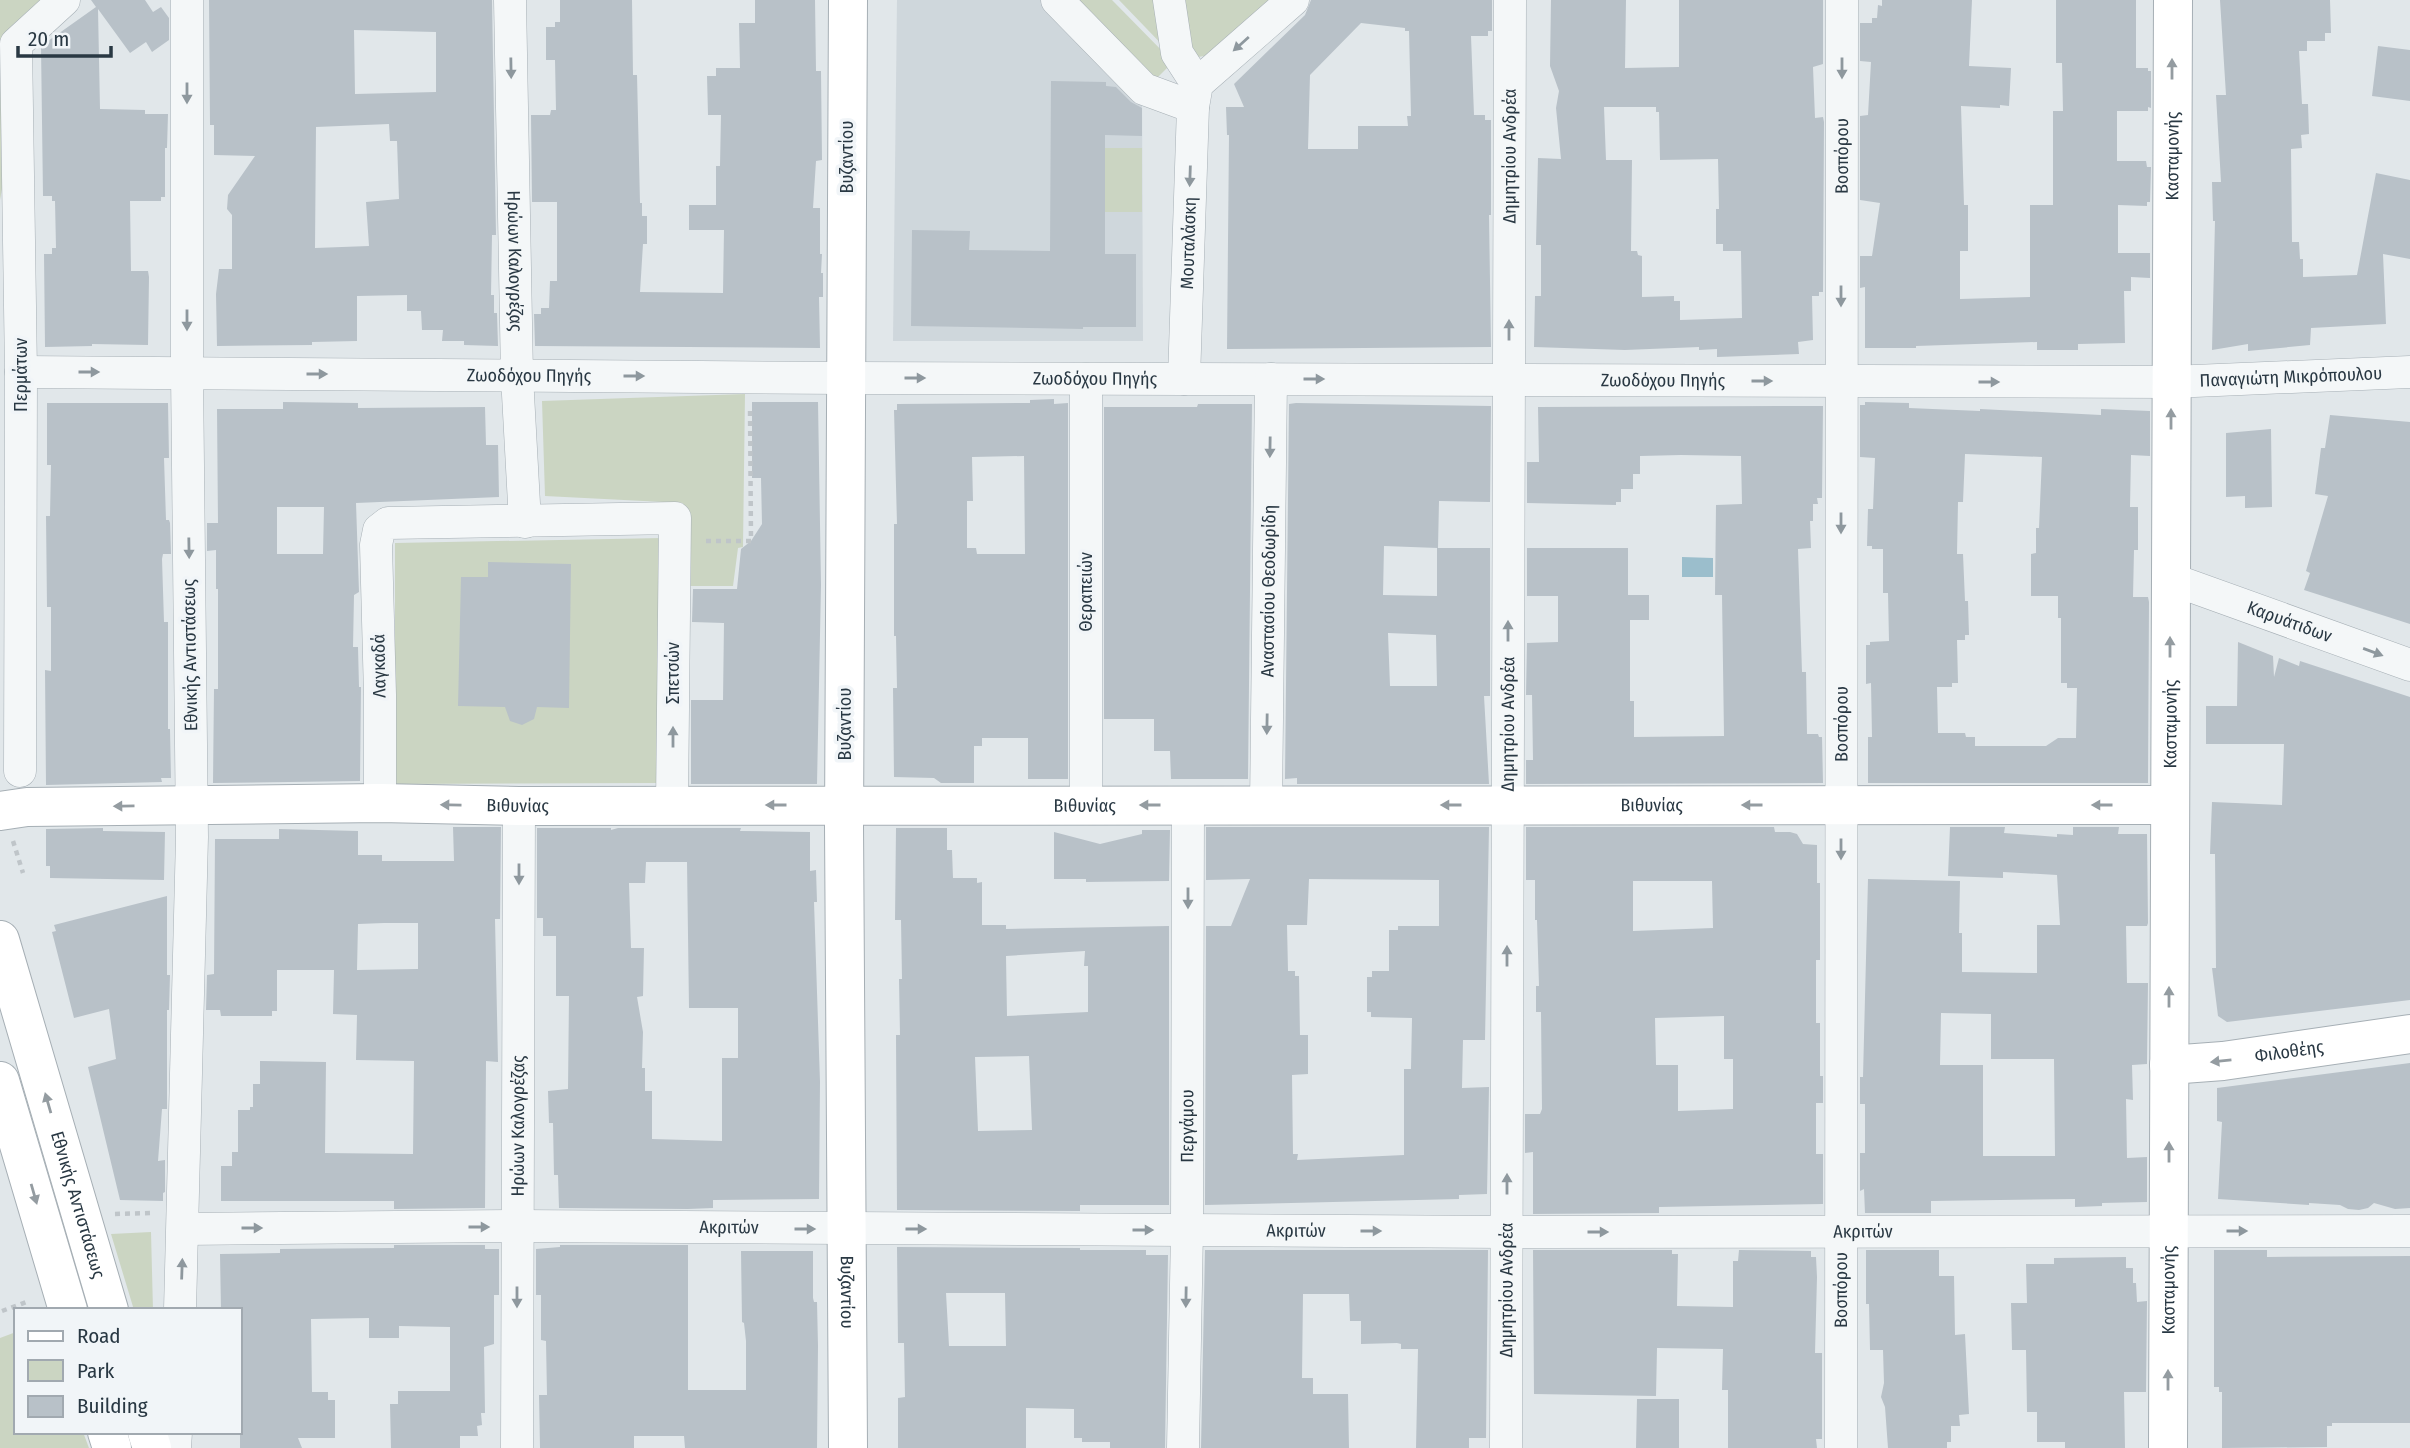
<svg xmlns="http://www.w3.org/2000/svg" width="2410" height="1448" font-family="'Fira Sans Condensed',sans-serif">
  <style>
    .built { fill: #cfd7dc }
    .green { fill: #cbd5c2 }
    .water { fill: #9bbecc }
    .building { fill: #b8c1c8; fill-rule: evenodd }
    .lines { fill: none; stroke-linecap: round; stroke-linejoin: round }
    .street-casing { stroke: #a6afb5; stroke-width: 33 }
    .secondary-casing { stroke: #a6afb5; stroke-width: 40 }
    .path { stroke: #bfc5c9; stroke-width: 4.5; stroke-dasharray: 5 5; stroke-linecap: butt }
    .street { stroke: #f4f7f8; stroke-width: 32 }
    .secondary { stroke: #fff; stroke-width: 38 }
    .oneway { fill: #8e989e }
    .oneway2 { fill: #949ca1 }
    .labels { text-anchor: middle; stroke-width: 7; stroke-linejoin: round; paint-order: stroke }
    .street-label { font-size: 18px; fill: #293843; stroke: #f1f5f8 }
  </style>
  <rect width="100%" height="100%" fill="#e1e7ea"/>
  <path class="built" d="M897,0H1050L1142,93L1143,341H893Z"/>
  <path class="green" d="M0,0H41L25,14L14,30L9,150L0,200Z
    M1063,0H1112L1173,62L1148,87Z
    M1119,0H1276L1209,55L1193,58L1172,55Z
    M1105,148H1142V212H1105Z
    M745,394L743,547L738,548L733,586H684L683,503L545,496L542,401Z
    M662,538V783L395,784V543Z
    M151,1232L153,1310H134L111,1234Z
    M16,1332V1432H83L89,1448H0V1338Z"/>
  <path class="water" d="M1682,557L1713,558V577H1682Z"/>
  <path class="building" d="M91,0H145L153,12L161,7L169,18V40L152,52L146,42L130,53L98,9L100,109L145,110V114H168L167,148H165V197H161V201H130L131,271H148L149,277L148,345L92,344V346L45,347L44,254H52V248H56L55,201H52V196H43L41,46L96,7Z
    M209,0H492L496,235H492L491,295H494V313H497L498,346L464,345V341H442L443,330H422L421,311H407V295L357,296V341L312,342V345L217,346L216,294L219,269H232V215L227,209L228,195L255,156L214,155V125H210ZM354,30L436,32V92L355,94ZM389,124L390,141H397L399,199L366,202L369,246L315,248L316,127Z
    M560,0H632L633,75H637L640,203H642V216H647V244H643L640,292L723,293L724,230H689V205H716V166H720L721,115H708L707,76H716V68H740L739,23H755V0H815L816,71H821L822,160L816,161L813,208H820V254H822L821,273H823V297H819L820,348L535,346L534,314H541V308H549L550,281H557V202H532L531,115H550L551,110H556L555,60H546V27H555V22H560Z
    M1311,0H1492V31H1488V36H1471L1474,115H1485V120H1491V215H1489L1491,347L1227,349L1229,135H1227L1226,107H1244L1234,84L1305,15ZM1361,23L1405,28V31H1409L1411,116H1407L1408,126H1358V149H1308L1310,75Z
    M1551,0H1626L1625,68L1679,67V0H1823V64L1813,67L1815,118L1823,117L1824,122L1823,292H1819V296H1812L1813,340L1798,342L1799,354L1717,357V349L1699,350V347L1625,350L1534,347L1535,296H1541V245H1536L1538,158L1561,159L1556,108L1559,91L1550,66ZM1604,107H1656V112H1659L1660,160L1718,159L1719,209H1716V244H1723V251H1741L1742,318L1680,320V301H1674V296L1642,297V256L1638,255L1637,251H1631L1632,160H1606Z
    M1882,0H1972L1969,66L2011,68L2009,106L2000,105V108L1961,106L1964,205H1968V251H1960V299L2030,297V205H2053V111H2063L2062,63H2056V0H2136V68H2148V71H2151V108L2148,107V111H2117V161H2146L2147,167H2151L2150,202H2147V206L2118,205V253H2150V278L2131,277V291H2124L2125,343L2078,344V350H2037V342L1916,346V348H1865V287L1860,288V256H1872L1880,203L1860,200V116L1868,115L1871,62L1860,61V23H1872V18H1877L1878,5L1882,6Z
    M2220,0H2330L2331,33H2325V41H2307V51H2299L2302,104H2308L2309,134L2301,135L2302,148L2291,149L2292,242H2299L2300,259H2303V277L2357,275L2376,173L2410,180V259L2383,254L2386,324L2311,328L2310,345L2248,351V344L2212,350L2215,221H2213L2212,182H2221L2216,95H2226Z
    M2378,46L2410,50V101L2372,96Z
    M1051,81L1106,82V86L1116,87L1131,102L1142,108V136L1105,135V254H1136V327H1083V329L911,326L912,230L970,231L969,250L1050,251Z
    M1054,399V404L1068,403V779H1028V738H982V746H974V783H941L934,778L894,777L893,688H897L896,636H894V524H897L894,410H897V404L1030,403V400ZM1024,456L1025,554H977L976,548H967V501H973L972,457Z
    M283,402L358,403V408L485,407L486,445H498L499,497L356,503L359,592L354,595L353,647H358L359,687H361L360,781L213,783L214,689H218V589H216V550L207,551V523H218L217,409H283ZM277,507H324L323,554H277Z
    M752,402H818L821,585L817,784H691V700H723L724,623L692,622L693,589H737L741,549L751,541L762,524L761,478H752Z
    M1865,402L1909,403V408L1980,411V409L2101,415V409L2150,411V456L2131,455L2130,507H2138V550H2134L2133,597H2148L2149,602L2148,783H1868V737H1872L1871,683L1866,684V645H1870V642L1889,641L1888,593H1883V549H1872V546H1867L1868,509H1873L1875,458L1860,457V405H1865ZM1965,454L2042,457L2039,528H2036V553L2031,554V596H2058V618H2061V683H2067V688H2077L2076,738H2058L2046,746H1975V737H1966L1965,733H1938L1937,687H1952V683H1958L1957,640H1965V635H1969L1968,601H1965L1963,554H1957L1958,502H1963Z
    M47,403H168L169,458H164L166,520H169L170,523L171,554H163L162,559L164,622H168V729H170L171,778H161L162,782L46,785L45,670L51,671V607H47L46,516H50L51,465H47Z
    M1296,403L1491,406L1490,502L1439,501L1438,548L1384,546L1383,595L1437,596V548H1490V696H1484L1489,784H1297V778L1285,779L1289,404ZM1388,633L1436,635L1437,686H1390Z
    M1198,404H1252L1248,779H1171L1170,751H1154V719H1104V407H1197Z
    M1804,406H1823L1822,498H1817L1818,504H1813V521H1810L1811,548L1798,549L1802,672H1806L1807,734H1818L1819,737H1822L1823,783L1526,784V760H1533L1532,695H1526L1527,643L1558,642V596H1527V548H1628V595H1649V620H1630V701H1634V737L1724,736L1722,595H1715L1716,505L1742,504L1741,456L1681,455L1640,456V474H1633V489H1621V502H1616V505L1527,503V462H1539L1538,407Z
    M2330,415L2410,422V624L2304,590L2310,573L2306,571L2328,496L2315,494L2321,448H2325Z
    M2271,429L2272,507L2245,508V496L2226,497V433Z
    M488,562L571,564L569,708L537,707L534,719L522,725L510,721L505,707L458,706L461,577H488Z
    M2238,642L2273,656L2274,677L2279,658L2299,666L2300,661L2410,697V1000L2227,1022L2218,1016L2212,968H2216L2215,854H2210L2212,802L2282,805L2284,744H2206V706H2237Z
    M453,827H501L500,919H495L498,1062L486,1061L485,1208L394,1209V1201H221V1166H232V1152H238V1110H250V1107H253V1084H260V1061L326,1062L325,1153L413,1154L414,1061L356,1060L357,1015L333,1014L334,970H277V1011H272V1016H221L220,1010H206L207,975L214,974L215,839H279V829L358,831V855H382V861H454ZM384,923H418V969L357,970L358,924Z
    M1206,827H1489L1485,1040H1463L1462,1088L1489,1087L1487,1194L1459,1195V1199L1205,1205L1206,926H1231L1250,879L1206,880ZM1309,879L1439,880V926H1398V930H1389V971H1372V977H1367V1012H1371V1017L1412,1018L1411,1069H1404V1155L1297,1160L1298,1154H1293L1292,1075L1308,1074V1035H1300L1299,976H1295V971H1288L1287,925H1307Z
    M1526,827H1774L1775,832H1790L1797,834L1803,844L1817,845V883H1820V960H1816V1023H1820V1076H1823V1103H1816V1154H1823V1204L1659,1207V1213L1533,1214V1152L1525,1153V1114H1540L1542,1109L1541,1012H1536V986H1539L1537,920H1535V880H1526ZM1633,881H1712L1713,928L1633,931ZM1724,1016V1059H1733V1109L1678,1111V1065H1656L1655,1018Z
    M1950,827H2005L2004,833L2057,837V834L2073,835V827H2119L2118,834H2147L2148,923L2147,926H2126L2127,983H2148L2147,1064L2132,1065L2133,1100L2126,1099L2127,1158L2147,1157V1202L2102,1203V1206L2075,1207V1199L1931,1201V1213H1865L1864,1189L1860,1191V1153H1865V1104H1860V1077H1863L1868,879L1960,881L1959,933H1962V972L2037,973V925H2060L2057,875L2003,872V878L1948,876ZM1941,1013L1991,1014V1059H2054L2055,1156H1983V1065H1940Z
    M103,828V831L165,832L164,880L50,878V866H46V829Z
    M537,828H611V830L618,828H741L740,831L810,832V871L816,870L817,902H814L820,1082L819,1199L713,1200V1208L688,1209L559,1208L558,1175H554L553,1123H549L548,1091L568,1089L569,996H556V936H543V918H537ZM646,862H687L689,1008H738V1058H722V1141L652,1139V1091H645V1068H642L643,1032L637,997L643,996L644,948H631L629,883H645Z
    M896,828H947V850H952L953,878H977V883L982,882V925H1006V929L1169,926V1205H1080V1211L897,1210L896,1035H900L899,979H902L901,920H895ZM1085,951L1084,966H1088V1012L1007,1016L1006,956ZM1029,1056L1032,1130L978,1131L975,1057Z
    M1142,830H1170L1169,881L1086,882V879H1054V832L1100,844L1142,834Z
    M167,896V975H170L169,1010H167V1109H162L158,1161L165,1160V1192L163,1193V1201L120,1200L88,1067L116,1059L109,1009L74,1018L52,932L56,931L54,925Z
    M2410,1063V1208L2395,1209L2374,1203L2368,1208L2359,1210L2348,1209L2340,1205L2309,1203V1205L2218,1199L2222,1122L2217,1121V1088Z
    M394,1245H485V1249H499V1295H494V1344L484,1347L485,1413H481L482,1425L477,1426L478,1436H460V1448H391L390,1404H398V1391H450V1327L399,1326V1338H369V1318L311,1319L312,1392H328V1400H335V1438H298L302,1448H240V1310H221L220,1254L280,1253V1249L394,1248Z
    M560,1245H688V1390H746V1341L744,1323L742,1322L741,1251H813V1298L814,1302H817L818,1346L817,1448H685L684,1436H634V1448H540L539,1395H547L546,1341L541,1340V1295H536V1249L560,1247Z
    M897,1247L1080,1248V1250H1146V1255H1168L1165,1448H1110V1442H1082V1438H1074V1409L1026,1408V1448H898V1398L905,1397L904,1343H898ZM946,1293H1005L1006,1346H949Z
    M1205,1250H1488L1486,1438H1469V1448H1416L1418,1349H1401V1344L1397,1343L1361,1344V1321H1350L1349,1294H1303L1302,1378H1313V1394H1348L1349,1448H1201Z
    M1533,1250H1672V1254H1678L1677,1306L1733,1307V1261H1738L1739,1250L1811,1251V1257H1816L1817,1277L1815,1353H1822V1439H1816L1817,1448H1728V1390H1722L1723,1349L1657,1348L1656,1396L1534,1394Z
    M1866,1250H1939V1276H1954L1955,1335L1965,1334L1969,1414L1959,1415L1960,1426H1951V1442H1947V1448H1888L1885,1407L1881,1397L1884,1383L1883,1350H1870L1869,1304H1866Z
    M2214,1250H2267V1257L2410,1256V1423H2332V1426H2327V1447L2222,1448V1392H2219V1387H2214Z
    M2126,1257V1268H2133V1283H2136L2137,1302L2147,1301L2146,1392H2124L2125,1448H2065V1442H2037V1412H2027L2026,1350H2012L2011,1303H2027L2026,1264H2054V1258Z
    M1637,1399H1679V1448H1636Z"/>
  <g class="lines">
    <g class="street-casing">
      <g id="street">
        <path id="s1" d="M510,0L517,376L525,522"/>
        <path d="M1057,0L1144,89L1193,107"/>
        <path d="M1169,0L1177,53L1197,84"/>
        <path id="s2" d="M21,372L847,378L2171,382L2410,372"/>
        <path id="s3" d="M1184,379L1193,107L1197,84L1293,0"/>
        <path id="s4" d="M2171,579L2410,665"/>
        <path d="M20,771L21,372L16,44L64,0"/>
        <path d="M380,803V695L376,545L379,530L388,523L675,518L672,805"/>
        <path d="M1086,805V379"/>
        <path id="s5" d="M1266,805L1271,379"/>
        <path id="s6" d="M183,1229L517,1226L1507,1232L2410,1231"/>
        <path d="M180,1310L192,837L187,373V0"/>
        <path d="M175,1448L176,1432"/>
        <path id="s7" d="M517,1448L519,806"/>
        <path id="s8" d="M1183,1448L1187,1230L1188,805"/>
        <path id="s9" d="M1506,1448L1510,0"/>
        <path id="s10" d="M1841,1448L1842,0"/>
      </g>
    </g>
    <g class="secondary-casing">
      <g id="secondary">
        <path id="s11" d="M848,0L844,825L848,1448"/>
        <path id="s12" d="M0,811L27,807L380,803L519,806L2170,805"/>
        <path id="s13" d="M0,940L109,1310"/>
        <path id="s14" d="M2169,1065L2223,1061L2410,1034"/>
        <path d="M0,1081L68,1310"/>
        <path d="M107,1432L112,1448"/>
        <path d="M147,1432L152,1448"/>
        <path id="s15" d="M2168,1448L2173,0"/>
      </g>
    </g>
    <path class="path" d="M706,541H751L750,406
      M13,841L23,873
      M115,1214L152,1213
      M2,1311L29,1301"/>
    <use href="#street" class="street"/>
    <use href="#secondary" class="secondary"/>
  </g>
  <defs><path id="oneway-solid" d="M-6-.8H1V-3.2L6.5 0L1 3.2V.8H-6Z" transform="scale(1.75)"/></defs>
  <g class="oneway">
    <use href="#oneway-solid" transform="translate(1241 44) rotate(138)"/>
    <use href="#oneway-solid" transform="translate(511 68) rotate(89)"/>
    <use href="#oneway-solid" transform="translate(1842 68) rotate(90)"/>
    <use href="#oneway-solid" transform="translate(187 93) rotate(90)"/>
    <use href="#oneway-solid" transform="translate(1190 176) rotate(92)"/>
    <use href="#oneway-solid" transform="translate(1841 296) rotate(90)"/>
    <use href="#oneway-solid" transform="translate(187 320) rotate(90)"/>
    <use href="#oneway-solid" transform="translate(1509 330) rotate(-90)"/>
    <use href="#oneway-solid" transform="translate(89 372)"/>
    <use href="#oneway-solid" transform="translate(317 374)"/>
    <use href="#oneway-solid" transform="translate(634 376)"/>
    <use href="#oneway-solid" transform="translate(915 378)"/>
    <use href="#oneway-solid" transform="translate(1314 379)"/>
    <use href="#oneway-solid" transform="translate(1762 381)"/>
    <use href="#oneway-solid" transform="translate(1989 382)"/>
    <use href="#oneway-solid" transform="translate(1270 447) rotate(91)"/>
    <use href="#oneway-solid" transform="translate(1841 523) rotate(90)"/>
    <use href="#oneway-solid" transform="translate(189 548) rotate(89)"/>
    <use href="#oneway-solid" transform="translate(1508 631) rotate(-90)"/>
    <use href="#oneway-solid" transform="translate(2373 652) rotate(20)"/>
    <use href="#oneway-solid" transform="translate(1267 724) rotate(91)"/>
    <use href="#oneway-solid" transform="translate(673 737) rotate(-90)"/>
    <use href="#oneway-solid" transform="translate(1841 849) rotate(90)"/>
    <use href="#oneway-solid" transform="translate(519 874) rotate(90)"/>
    <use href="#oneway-solid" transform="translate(1188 898) rotate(90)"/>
    <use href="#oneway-solid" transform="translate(1507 956) rotate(-90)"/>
    <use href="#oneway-solid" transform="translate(1507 1184) rotate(-90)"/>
    <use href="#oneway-solid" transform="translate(479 1227)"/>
    <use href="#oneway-solid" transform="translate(252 1228)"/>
    <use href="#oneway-solid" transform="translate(805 1229)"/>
    <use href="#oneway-solid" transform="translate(916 1229)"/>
    <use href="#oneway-solid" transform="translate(1143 1230)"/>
    <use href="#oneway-solid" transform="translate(1371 1231)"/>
    <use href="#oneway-solid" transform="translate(2237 1231)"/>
    <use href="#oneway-solid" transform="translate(1598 1232)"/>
    <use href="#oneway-solid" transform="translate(182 1269) rotate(-88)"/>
    <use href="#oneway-solid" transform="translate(517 1297) rotate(90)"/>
    <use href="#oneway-solid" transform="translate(1186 1297) rotate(91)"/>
  </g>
  <g class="oneway2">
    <use href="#oneway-solid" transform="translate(2172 69) rotate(-90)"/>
    <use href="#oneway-solid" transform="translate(2171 419) rotate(-90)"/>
    <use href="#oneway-solid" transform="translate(2170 647) rotate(-90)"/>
    <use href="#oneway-solid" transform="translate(451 805) rotate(-179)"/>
    <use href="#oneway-solid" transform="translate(776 805) rotate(180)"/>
    <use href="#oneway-solid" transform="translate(1150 805) rotate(-180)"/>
    <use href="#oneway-solid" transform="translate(1451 805) rotate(180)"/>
    <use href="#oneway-solid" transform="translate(1752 805) rotate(-180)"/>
    <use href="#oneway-solid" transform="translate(2102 805) rotate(-180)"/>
    <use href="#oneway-solid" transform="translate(124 806) rotate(179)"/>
    <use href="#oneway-solid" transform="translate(2169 997) rotate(-90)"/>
    <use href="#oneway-solid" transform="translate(2221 1061) rotate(174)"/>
    <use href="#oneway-solid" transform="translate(48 1103) rotate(-106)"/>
    <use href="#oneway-solid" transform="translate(2169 1152) rotate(-90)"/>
    <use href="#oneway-solid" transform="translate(34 1194) rotate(74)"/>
    <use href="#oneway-solid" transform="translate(2168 1380) rotate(-90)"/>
  </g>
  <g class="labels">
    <g class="street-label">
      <text transform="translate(847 157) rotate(-90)" y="6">Βυζαντίου</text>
      <text dy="6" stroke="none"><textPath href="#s9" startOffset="1292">Δημητρίου Ανδρέα</textPath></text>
      <text dy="6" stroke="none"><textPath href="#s10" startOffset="1292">Βοσπόρου</textPath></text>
      <text dy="6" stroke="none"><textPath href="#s15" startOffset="1292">Κασταμονής</textPath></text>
      <text dy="6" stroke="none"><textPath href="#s3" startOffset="136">Μουταλάσκη</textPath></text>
      <text dy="6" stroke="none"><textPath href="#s1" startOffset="261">Ηρώων Καλογρέζας</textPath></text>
      <text transform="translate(21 375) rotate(-90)" y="6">Περμάτων</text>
      <text dy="6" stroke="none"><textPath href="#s2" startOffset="508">Ζωοδόχου Πηγής</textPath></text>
      <text dy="6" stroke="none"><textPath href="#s2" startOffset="2270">Παναγιώτη Μικρόπουλου</textPath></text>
      <text dy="6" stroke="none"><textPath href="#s2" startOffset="1074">Ζωοδόχου Πηγής</textPath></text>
      <text dy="6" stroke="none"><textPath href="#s2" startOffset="1642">Ζωοδόχου Πηγής</textPath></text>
      <text transform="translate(1086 592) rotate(-90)" y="6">Θεραπειών</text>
      <text dy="6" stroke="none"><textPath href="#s5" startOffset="214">Αναστασίου Θεοδωρίδη</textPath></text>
      <text dy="6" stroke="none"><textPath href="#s4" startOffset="126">Καρυάτιδων</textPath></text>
      <text transform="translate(190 655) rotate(-91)" y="6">Εθνικής Αντιστάσεως</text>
      <text transform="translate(379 666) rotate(-91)" y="6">Λαγκαδά</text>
      <text transform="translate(673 673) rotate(-90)" y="6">Σπετσών</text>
      <text transform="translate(845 724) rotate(-90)" y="6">Βυζαντίου</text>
      <text dy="6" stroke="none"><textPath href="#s9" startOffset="724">Δημητρίου Ανδρέα</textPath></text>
      <text dy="6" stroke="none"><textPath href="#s10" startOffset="724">Βοσπόρου</textPath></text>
      <text dy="6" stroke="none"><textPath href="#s15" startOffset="724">Κασταμονής</textPath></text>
      <text dy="6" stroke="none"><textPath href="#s12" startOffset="518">Βιθυνίας</textPath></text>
      <text dy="6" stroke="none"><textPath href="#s12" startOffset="1085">Βιθυνίας</textPath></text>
      <text dy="6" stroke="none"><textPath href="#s12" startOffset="1652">Βιθυνίας</textPath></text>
      <text dy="6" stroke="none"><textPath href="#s14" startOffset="121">Φιλοθέης</textPath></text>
      <text dy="6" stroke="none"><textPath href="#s8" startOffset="322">Περγάμου</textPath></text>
      <text dy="6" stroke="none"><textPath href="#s7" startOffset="322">Ηρώων Καλογρέζας</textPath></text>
      <text dy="6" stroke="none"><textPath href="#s13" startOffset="276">Εθνικής Αντιστάσεως</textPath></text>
      <text dy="6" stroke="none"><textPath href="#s6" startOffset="546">Ακριτών</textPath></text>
      <text dy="6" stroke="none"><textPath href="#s6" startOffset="1113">Ακριτών</textPath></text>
      <text dy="6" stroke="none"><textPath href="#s6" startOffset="1680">Ακριτών</textPath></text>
      <text dy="6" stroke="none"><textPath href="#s11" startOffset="1292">Βυζαντίου</textPath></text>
      <text dy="6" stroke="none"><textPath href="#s9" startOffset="158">Δημητρίου Ανδρέα</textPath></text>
      <text dy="6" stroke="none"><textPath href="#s10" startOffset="158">Βοσπόρου</textPath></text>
      <text dy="6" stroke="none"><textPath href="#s15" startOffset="158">Κασταμονής</textPath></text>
    </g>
  </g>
  <rect x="14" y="1308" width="228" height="126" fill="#f1f5f8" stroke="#a1a9b0" stroke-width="2"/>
  <rect x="28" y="1331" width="35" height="10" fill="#ffffff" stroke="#a1a9b0" stroke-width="2"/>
  <text x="77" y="1343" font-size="21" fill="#293843">Road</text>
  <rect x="28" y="1360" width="35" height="21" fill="#cbd5c2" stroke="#a1a9b0" stroke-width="2"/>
  <text x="77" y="1378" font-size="21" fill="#293843">Park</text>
  <rect x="28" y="1396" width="35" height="21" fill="#b8c1c8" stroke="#a1a9b0" stroke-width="2"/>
  <text x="77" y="1413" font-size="21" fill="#293843">Building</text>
  <path d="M18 46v10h93v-10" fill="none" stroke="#293843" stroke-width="3.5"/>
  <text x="28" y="46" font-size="21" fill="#293843" stroke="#f1f5f8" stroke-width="5" paint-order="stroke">20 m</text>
</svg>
